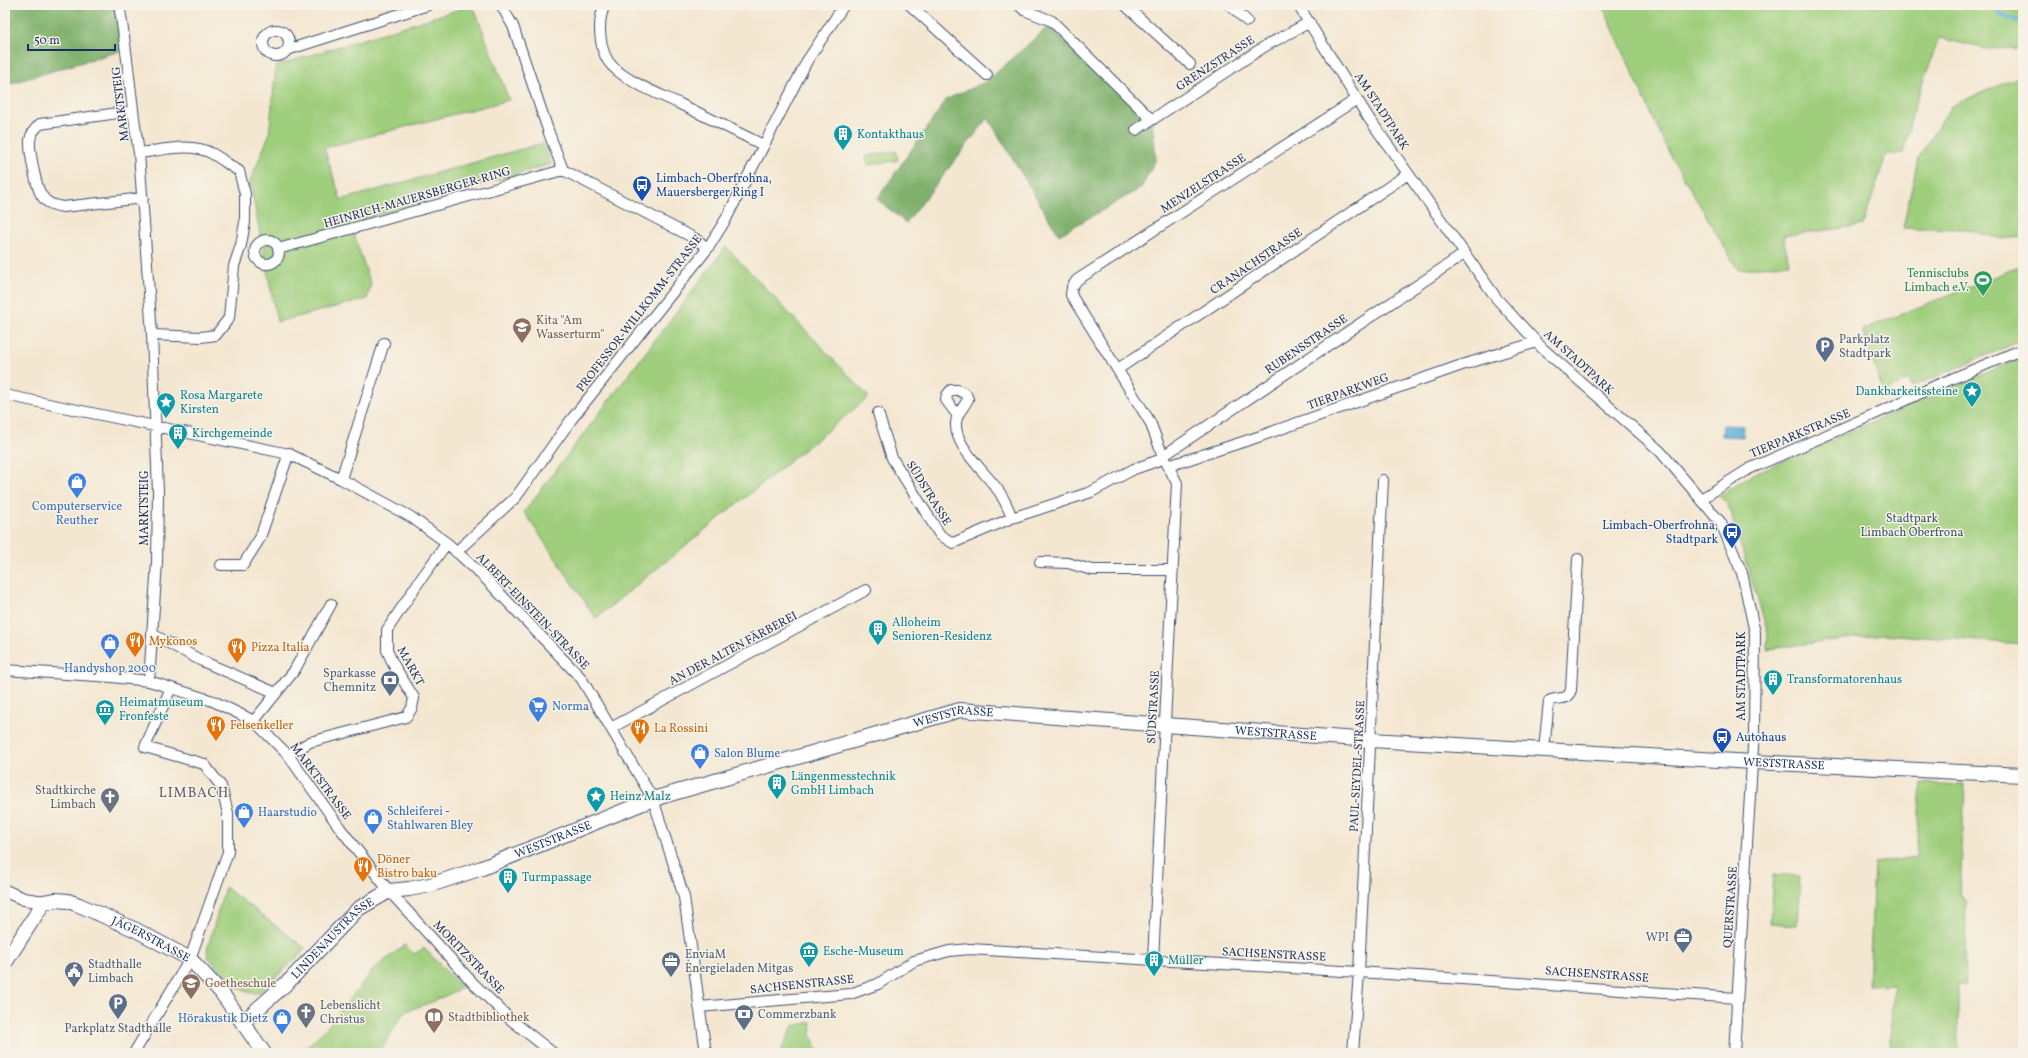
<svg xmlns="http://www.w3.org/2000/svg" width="2028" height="1058" font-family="Vollkorn,serif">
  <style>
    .green { fill: #9fce7c; stroke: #5d7e6d }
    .forest { fill: #7fb16c; stroke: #4d7065 }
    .water { fill: #5fb0da; stroke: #3d709c }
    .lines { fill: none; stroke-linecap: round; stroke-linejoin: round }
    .stream { stroke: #5fb0da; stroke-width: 3.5 }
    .minor-casing { stroke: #3c4b6f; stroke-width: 12 }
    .tertiary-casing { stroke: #3c4b6f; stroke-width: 14 }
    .secondary-casing { stroke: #3c4b6f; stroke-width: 16 }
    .minor { stroke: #fff; stroke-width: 10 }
    .tertiary { stroke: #fff; stroke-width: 12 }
    .secondary { stroke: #fff; stroke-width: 14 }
    .labels { text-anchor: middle; stroke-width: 3; stroke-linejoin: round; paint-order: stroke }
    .street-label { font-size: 12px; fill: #1b2f5e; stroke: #f7f3e8 }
    .culture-label { font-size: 12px; fill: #0d838f; stroke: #f7f3e8; text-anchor: start }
    .transit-label { font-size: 12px; fill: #164399; stroke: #f7f3e8; text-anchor: start }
    .leisure-label { font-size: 12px; fill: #27864d; stroke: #f7f3e8; text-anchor: end }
    .education-label { font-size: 12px; fill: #785e54; stroke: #f7f3e8; text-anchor: start }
    .service-label { font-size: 12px; fill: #4e5e75; stroke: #f7f3e8; text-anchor: start }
    .shop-label { font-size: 12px; fill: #366cbe; stroke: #f7f3e8; text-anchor: start }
    .park-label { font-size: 12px; fill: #3c5766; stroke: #f7f3e8 }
    .food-label { font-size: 12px; fill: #c56008; stroke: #f7f3e8; text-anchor: start }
    .worship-label { font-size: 12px; fill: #5b616d; stroke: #f7f3e8; text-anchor: end }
    .quarter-label { font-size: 14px; letter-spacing: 1px; fill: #605e6b; stroke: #f7f3e8 }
  </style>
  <rect width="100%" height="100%" fill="#f7f3e8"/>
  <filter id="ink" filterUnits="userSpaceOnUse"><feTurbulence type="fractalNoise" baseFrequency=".025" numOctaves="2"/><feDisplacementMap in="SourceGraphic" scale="8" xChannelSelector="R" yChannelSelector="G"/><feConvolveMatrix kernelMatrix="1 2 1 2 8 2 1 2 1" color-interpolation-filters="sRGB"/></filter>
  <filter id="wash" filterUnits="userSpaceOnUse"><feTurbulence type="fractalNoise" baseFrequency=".012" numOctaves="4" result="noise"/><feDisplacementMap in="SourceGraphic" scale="16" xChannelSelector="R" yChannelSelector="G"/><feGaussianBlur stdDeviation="0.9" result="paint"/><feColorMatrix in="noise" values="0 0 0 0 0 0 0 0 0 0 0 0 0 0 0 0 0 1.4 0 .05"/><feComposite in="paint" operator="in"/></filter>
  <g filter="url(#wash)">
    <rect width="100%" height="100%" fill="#f4e7d1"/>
    <path class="green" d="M473,5L509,100L324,148L341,200L543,143L551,164L350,223L371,285L367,299L277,322L250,182L269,135L276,66Z
      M1602,5H2023V48L1986,49L1939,38L1913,110L1903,153L1886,155L1863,225L1783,236L1789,263L1738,270L1668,151Z
      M2023,75V237L2002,239L1964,229L1903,228L1918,159L1951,106Z
      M896,151L898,160L868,165L866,156Z
      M726,247L869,397L596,618L524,512Z
      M2023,265V340L1911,387L1908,380L1883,392L1862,330Z
      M2023,357V644L1883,634L1767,649L1768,633L1728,505L1719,496L1753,474Z
      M1921,783L1965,785L1960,894L1966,901L1965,985H1958V1053H1890L1894,985L1869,986L1874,863L1916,857Z
      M1773,874L1800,876L1797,925L1770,923Z
      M225,887L306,949L260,992C241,999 220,970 208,957L207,950Z
      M405,945L414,954L424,948L462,988L432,1002L404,1012L379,1053H301L329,1025L374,969Z
      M812,1022L811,1036L820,1053H780L793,1026Z"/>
    <path class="forest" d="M5,5H119L127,49L5,85Z
      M1049,26L1152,120L1156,159L1141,188L1059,235L988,118L906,223L877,199L947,99L987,81Z"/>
    <path class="water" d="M1723,425L1744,426L1743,437L1722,436Z"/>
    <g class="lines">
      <path class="stream" d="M1995,5L2000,14L2023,23"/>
    </g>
  </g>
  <g filter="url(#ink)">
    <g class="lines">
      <g class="minor-casing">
        <path id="minor" d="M119,5C128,54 131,104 139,153L152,335L158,492L157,562L149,681
          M501,5L513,26L549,133L563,170L694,238L708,248
          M605,5C597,20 599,46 608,61C620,79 659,94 678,103C707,117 735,131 763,145
          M910,5L987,75
          M1019,5L1024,10L1052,21L1152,120
          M1125,5L1190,64
          M1230,5L1247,21
          M1298,5L1368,117L1497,299L1542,348L1660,451L1721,523L1742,573L1755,633L1754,731L1734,1053
          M263 43a13 13 0 1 1 26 0a13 13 0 1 1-26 0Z
          M287,50L428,5
          M132,111L40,124C35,129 31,133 30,140C29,150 36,188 42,196C47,204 54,205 63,207L143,198
          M1136,130L1267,45L1310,22
          M139,153C163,150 191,142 213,154C222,159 230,166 239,171L245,194V222L241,245L234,266L229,318L216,335L201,337L152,335
          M255 252a12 12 0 1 1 24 0a12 12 0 1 1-24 0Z
          M278,249L563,170
          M1118,369L1408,174
          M5,395L289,454L341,479L411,517L447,543L484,577L581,678L653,799L684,897L706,1053
          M878,413L892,458L940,535L953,543L1012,518
          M958,416L946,400L947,395L951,390H958L966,394L968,399C965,406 959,411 957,418C949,443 988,474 1000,493C1005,501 1009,510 1012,518L1091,492L1134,469L1165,458
          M1163,456L1464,254
          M1168,466L1252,439L1459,366L1537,342
          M341,479L384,343
          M1701,499L1749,469L1900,403L1937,385L2023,349
          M456,552L516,497L571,420L708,248L726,219L807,61L844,5
          M1040,562L1068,563L1092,570H1173
          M221,565H243L260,538L289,453
          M152,634L202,661L276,693
          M5,670L112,677L149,681L213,701L254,721L288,755L340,828L389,891L472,982L510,1019L553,1053
          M254,721L294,671L331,604
          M611,728L866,590
          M1544,749L1549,701C1558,696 1567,702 1571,690L1578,559
          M288,755L310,742L406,717L412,708L414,698L393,664L387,650V630L418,583L447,543
          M1153,960L1177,483L1163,456L1150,422L1071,295L1072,287L1077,280L1357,99
          M699,1007L850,994L878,984L914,961L949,951L970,949L1359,972L1737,998
          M134,1053L190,959L228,852V813L221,786L204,764L145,747L171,688
          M1353,1053L1359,972L1383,480"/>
      </g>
      <g class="tertiary-casing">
        <path id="tertiary" d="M5,891L24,899L44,902"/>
      </g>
      <g class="secondary-casing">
        <g id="secondary">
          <path id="s1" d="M5,963L44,902L56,900L68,901L79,905L136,930L190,959L221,992L264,1053"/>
          <path id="s2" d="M243,1022L289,981L358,909L389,891L409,889L430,885L482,868L653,799L960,710L1371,740L1753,762L2023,775"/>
        </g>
      </g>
      <use href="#minor" class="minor"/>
      <use href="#tertiary" class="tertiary"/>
      <use href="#secondary" class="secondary"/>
    </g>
  </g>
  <defs>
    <g id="building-pin" transform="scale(1)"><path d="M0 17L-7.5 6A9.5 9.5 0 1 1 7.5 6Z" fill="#0f9aa8" stroke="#f7f3e8"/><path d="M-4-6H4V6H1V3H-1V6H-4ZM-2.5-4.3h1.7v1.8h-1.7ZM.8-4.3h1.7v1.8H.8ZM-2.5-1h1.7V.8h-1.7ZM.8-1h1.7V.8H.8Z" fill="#fff"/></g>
    <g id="bus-pin" transform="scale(1)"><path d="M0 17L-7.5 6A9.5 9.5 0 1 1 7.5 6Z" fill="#1a4fb4" stroke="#f7f3e8"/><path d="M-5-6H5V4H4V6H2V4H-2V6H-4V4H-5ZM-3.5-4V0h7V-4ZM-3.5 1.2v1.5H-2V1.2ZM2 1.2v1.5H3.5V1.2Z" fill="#fff"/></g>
    <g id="stadium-pin" transform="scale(1)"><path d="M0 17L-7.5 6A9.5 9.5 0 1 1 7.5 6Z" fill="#2e9e5b" stroke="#f7f3e8"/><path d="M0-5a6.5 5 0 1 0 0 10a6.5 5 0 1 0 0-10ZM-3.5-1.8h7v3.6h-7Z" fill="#fff"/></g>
    <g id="school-pin" transform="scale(1)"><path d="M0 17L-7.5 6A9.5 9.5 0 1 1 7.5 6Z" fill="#8d6e63" stroke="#f7f3e8"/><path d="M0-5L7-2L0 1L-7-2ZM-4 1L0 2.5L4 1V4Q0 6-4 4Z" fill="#fff"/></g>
    <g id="parking-pin" transform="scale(1)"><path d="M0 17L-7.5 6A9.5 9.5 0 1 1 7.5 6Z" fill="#5c6f8a" stroke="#f7f3e8"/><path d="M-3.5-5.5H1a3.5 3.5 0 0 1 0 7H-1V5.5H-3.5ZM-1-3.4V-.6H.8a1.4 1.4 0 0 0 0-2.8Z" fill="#fff"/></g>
    <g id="sight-pin" transform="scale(1)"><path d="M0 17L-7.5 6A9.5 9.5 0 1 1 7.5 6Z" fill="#0f9aa8" stroke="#f7f3e8"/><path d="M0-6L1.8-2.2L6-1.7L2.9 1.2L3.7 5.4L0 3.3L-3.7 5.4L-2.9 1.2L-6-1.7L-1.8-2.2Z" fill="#fff"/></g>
    <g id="shop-pin" transform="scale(1)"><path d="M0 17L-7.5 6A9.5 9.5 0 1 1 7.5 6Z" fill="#3f7fe0" stroke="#f7f3e8"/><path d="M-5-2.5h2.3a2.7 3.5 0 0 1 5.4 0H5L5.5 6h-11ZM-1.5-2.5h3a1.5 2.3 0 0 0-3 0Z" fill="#fff"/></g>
    <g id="restaurant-pin" transform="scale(1)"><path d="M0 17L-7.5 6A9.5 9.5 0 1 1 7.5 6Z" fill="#e8710a" stroke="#f7f3e8"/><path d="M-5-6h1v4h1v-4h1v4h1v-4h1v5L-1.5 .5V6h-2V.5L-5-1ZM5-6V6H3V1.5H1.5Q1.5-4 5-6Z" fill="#fff"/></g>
    <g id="bank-pin" transform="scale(1)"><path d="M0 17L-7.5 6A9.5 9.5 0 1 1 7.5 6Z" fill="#5c6f8a" stroke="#f7f3e8"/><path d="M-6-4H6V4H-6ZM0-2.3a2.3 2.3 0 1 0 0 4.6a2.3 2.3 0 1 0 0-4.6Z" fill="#fff"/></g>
    <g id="supermarket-pin" transform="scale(1)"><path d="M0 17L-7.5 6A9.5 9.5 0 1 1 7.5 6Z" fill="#3f7fe0" stroke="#f7f3e8"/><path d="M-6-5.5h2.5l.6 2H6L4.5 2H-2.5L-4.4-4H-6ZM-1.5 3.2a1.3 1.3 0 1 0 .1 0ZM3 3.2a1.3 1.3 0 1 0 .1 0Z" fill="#fff"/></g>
    <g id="museum-pin" transform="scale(1)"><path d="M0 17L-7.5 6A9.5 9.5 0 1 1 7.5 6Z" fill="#0f9aa8" stroke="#f7f3e8"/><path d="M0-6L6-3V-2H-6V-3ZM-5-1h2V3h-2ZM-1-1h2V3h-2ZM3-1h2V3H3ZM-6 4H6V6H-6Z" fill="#fff"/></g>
    <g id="church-pin" transform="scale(1)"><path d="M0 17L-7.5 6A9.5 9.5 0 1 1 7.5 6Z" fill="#6b7280" stroke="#f7f3e8"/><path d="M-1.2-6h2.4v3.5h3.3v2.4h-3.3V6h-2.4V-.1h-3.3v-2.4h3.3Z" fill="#fff"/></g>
    <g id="office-pin" transform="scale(1)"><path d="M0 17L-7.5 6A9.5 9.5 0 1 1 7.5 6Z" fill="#5c6f8a" stroke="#f7f3e8"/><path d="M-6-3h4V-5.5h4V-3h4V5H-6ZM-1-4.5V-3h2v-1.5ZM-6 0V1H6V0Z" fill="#fff"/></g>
    <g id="civic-pin" transform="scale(1)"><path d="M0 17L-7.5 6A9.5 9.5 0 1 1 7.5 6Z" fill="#5c6f8a" stroke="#f7f3e8"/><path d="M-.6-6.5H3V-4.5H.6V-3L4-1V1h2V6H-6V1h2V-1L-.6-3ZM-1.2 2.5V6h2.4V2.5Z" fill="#fff"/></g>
    <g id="library-pin" transform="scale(1)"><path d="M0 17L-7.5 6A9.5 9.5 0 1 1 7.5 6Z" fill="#8d6e63" stroke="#f7f3e8"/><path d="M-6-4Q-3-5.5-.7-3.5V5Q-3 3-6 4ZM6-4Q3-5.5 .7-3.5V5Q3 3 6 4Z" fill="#fff"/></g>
  </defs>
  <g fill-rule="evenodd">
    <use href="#building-pin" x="843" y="134"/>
    <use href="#bus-pin" x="642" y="185"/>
    <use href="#stadium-pin" x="1983" y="280"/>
    <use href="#school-pin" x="522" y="327"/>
    <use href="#parking-pin" x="1825" y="346"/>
    <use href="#sight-pin" x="1972" y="391"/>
    <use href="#sight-pin" x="166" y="402"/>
    <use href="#building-pin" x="178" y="433"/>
    <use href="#shop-pin" x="77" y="482"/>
    <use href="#bus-pin" x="1732" y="532"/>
    <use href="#building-pin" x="878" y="629"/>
    <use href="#restaurant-pin" x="135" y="641"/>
    <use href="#shop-pin" x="110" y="643"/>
    <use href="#restaurant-pin" x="237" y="647"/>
    <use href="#building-pin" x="1773" y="679"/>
    <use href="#bank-pin" x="390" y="680"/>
    <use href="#supermarket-pin" x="538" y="706"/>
    <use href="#museum-pin" x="105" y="709"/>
    <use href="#restaurant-pin" x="216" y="725"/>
    <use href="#restaurant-pin" x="640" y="728"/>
    <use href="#bus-pin" x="1722" y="737"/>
    <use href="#shop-pin" x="700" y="753"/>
    <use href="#building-pin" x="777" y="783"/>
    <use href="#sight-pin" x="596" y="796"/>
    <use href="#church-pin" x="110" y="797"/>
    <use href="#shop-pin" x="244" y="812"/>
    <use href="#shop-pin" x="373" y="818"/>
    <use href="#restaurant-pin" x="363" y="866"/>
    <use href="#building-pin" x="508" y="877"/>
    <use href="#office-pin" x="1683" y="937"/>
    <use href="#museum-pin" x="809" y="951"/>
    <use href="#building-pin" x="1154" y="960"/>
    <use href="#office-pin" x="671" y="961"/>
    <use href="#civic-pin" x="74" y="971"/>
    <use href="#school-pin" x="191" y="983"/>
    <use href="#parking-pin" x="118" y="1003"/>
    <use href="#church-pin" x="306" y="1012"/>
    <use href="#bank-pin" x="744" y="1014"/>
    <use href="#library-pin" x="434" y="1017"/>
    <use href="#shop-pin" x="282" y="1018"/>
  </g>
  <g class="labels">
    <g class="street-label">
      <text transform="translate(1215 63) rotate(-33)" y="4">GRENZSTRASSE</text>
      <text transform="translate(120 104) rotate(-97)" y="4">MARKTSTEIG</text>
      <text transform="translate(1382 111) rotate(57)" y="4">AM STADTPARK</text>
      <text transform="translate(1203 183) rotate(-33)" y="4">MENZELSTRASSE</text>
      <text transform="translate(417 197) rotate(-16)" y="4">HEINRICH-MAUERSBERGER-RING</text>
      <text transform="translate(1256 261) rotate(-34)" y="4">CRANACHSTRASSE</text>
      <text transform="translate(639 313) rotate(-52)" y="4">PROFESSOR-WILLKOMM-STRASSE</text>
      <text transform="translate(1306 344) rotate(-34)" y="4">RUBENSSTRASSE</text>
      <text transform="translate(1579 362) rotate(42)" y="4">AM STADTPARK</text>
      <text transform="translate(1348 391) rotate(-20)" y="4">TIERPARKWEG</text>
      <text transform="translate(1800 433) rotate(-23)" y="4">TIERPARKSTRASSE</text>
      <text transform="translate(929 493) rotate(58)" y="4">SÜDSTRASSE</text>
      <text transform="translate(144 508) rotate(-90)" y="4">MARKTSTEIG</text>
      <text transform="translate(533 611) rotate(46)" y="4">ALBERT-EINSTEIN-STRASSE</text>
      <text transform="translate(733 648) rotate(-28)" y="4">AN DER ALTEN FÄRBEREI</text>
      <text transform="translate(411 666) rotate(61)" y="4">MARKT</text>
      <text transform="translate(1741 676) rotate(-90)" y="4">AM STADTPARK</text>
      <text transform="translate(1153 707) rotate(-87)" y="4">SÜDSTRASSE</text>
      <text dy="4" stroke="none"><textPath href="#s2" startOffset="790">WESTSTRASSE</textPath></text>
      <text dy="4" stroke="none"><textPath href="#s2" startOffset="1114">WESTSTRASSE</textPath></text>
      <text dy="4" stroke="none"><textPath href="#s2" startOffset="1623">WESTSTRASSE</textPath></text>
      <text transform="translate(1357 766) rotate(-87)" y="4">PAUL-SEYDEL-STRASSE</text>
      <text transform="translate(321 781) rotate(53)" y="4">MARKTSTRASSE</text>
      <text dy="4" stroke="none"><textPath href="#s2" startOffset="370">WESTSTRASSE</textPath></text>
      <text transform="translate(1730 907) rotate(-86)" y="4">QUERSTRASSE</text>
      <text dy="4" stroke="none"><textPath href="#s2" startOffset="123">LINDENAUSTRASSE</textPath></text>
      <text dy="4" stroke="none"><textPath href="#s1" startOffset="188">JÄGERSTRASSE</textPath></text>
      <text transform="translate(1274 954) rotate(3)" y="4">SACHSENSTRASSE</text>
      <text transform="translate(469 957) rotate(46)" y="4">MORITZSTRASSE</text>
      <text transform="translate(1597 974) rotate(4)" y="4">SACHSENSTRASSE</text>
      <text transform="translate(802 984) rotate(-6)" y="4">SACHSENSTRASSE</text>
    </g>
    <g class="culture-label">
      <text x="857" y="138">Kontakthaus</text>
      <text x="1958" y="395" text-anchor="end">Dankbarkeitssteine</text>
      <text x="180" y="399">Rosa Margarete<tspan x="180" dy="14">Kirsten</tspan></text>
      <text x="192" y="437">Kirchgemeinde</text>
      <text x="892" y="626">Alloheim<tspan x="892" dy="14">Senioren-Residenz</tspan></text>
      <text x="1787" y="683">Transformatorenhaus</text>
      <text x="119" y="706">Heimatmuseum<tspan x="119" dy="14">Fronfeste</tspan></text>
      <text x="791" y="780">Längenmesstechnik<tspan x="791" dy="14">GmbH Limbach</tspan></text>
      <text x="610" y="800">Heinz Malz</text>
      <text x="522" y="881">Turmpassage</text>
      <text x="823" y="955">Esche-Museum</text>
      <text x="1168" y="964">Müller</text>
    </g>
    <g class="transit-label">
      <text x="656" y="182">Limbach-Oberfrohna,<tspan x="656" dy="14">Mauersberger Ring I</tspan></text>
      <text x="1718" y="529" text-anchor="end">Limbach-Oberfrohna,<tspan x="1718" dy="14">Stadtpark</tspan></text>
      <text x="1736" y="741">Autohaus</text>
    </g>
    <g class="leisure-label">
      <text x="1969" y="277">Tennisclubs<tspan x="1969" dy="14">Limbach e.V.</tspan></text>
    </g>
    <g class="education-label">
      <text x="536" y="324">Kita "Am<tspan x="536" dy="14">Wasserturm"</tspan></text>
      <text x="205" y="987">Goetheschule</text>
      <text x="448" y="1021">Stadtbibliothek</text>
    </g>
    <g class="service-label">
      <text x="1839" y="343">Parkplatz<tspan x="1839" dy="14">Stadtpark</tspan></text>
      <text x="376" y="677" text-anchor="end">Sparkasse<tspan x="376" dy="14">Chemnitz</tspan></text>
      <text x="1669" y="941" text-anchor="end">WPI</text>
      <text x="685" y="958">EnviaM<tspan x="685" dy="14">Energieladen Mitgas</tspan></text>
      <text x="88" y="968">Stadthalle<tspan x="88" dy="14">Limbach</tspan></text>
      <text x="758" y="1018">Commerzbank</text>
      <text x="118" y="1032" text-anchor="middle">Parkplatz Stadthalle</text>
    </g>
    <g class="shop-label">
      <text x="77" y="510" text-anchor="middle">Computerservice<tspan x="77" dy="14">Reuther</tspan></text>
      <text x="110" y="672" text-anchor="middle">Handyshop 2000</text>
      <text x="552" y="710">Norma</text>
      <text x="714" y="757">Salon Blume</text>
      <text x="387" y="815">Schleiferei -<tspan x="387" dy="14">Stahlwaren Bley</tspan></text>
      <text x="258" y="816">Haarstudio</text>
      <text x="268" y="1022" text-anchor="end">Hörakustik Dietz</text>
    </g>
    <g class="park-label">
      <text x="1912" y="522">Stadtpark<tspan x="1912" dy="14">Limbach Oberfrona</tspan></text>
    </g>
    <g class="food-label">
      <text x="149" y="645">Mykonos</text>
      <text x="251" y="651">Pizza Italia</text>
      <text x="230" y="729">Felsenkeller</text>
      <text x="654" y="732">La Rossini</text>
      <text x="377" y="863">Döner<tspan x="377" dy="14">Bistro baku</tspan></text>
    </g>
    <g class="worship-label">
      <text x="96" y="794">Stadtkirche<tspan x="96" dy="14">Limbach</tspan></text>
      <text x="320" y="1009" text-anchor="start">Lebenslicht<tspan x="320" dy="14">Christus</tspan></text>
    </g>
    <g class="quarter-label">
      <text x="194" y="797">LIMBACH</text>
    </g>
  </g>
  <rect width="2028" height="1058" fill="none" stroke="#f7f3e8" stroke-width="20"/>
  <path d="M28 44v6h87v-6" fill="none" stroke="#1b2f5e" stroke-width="2"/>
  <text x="34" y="44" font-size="12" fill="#1b2f5e" stroke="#f7f3e8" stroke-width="3" paint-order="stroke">50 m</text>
</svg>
